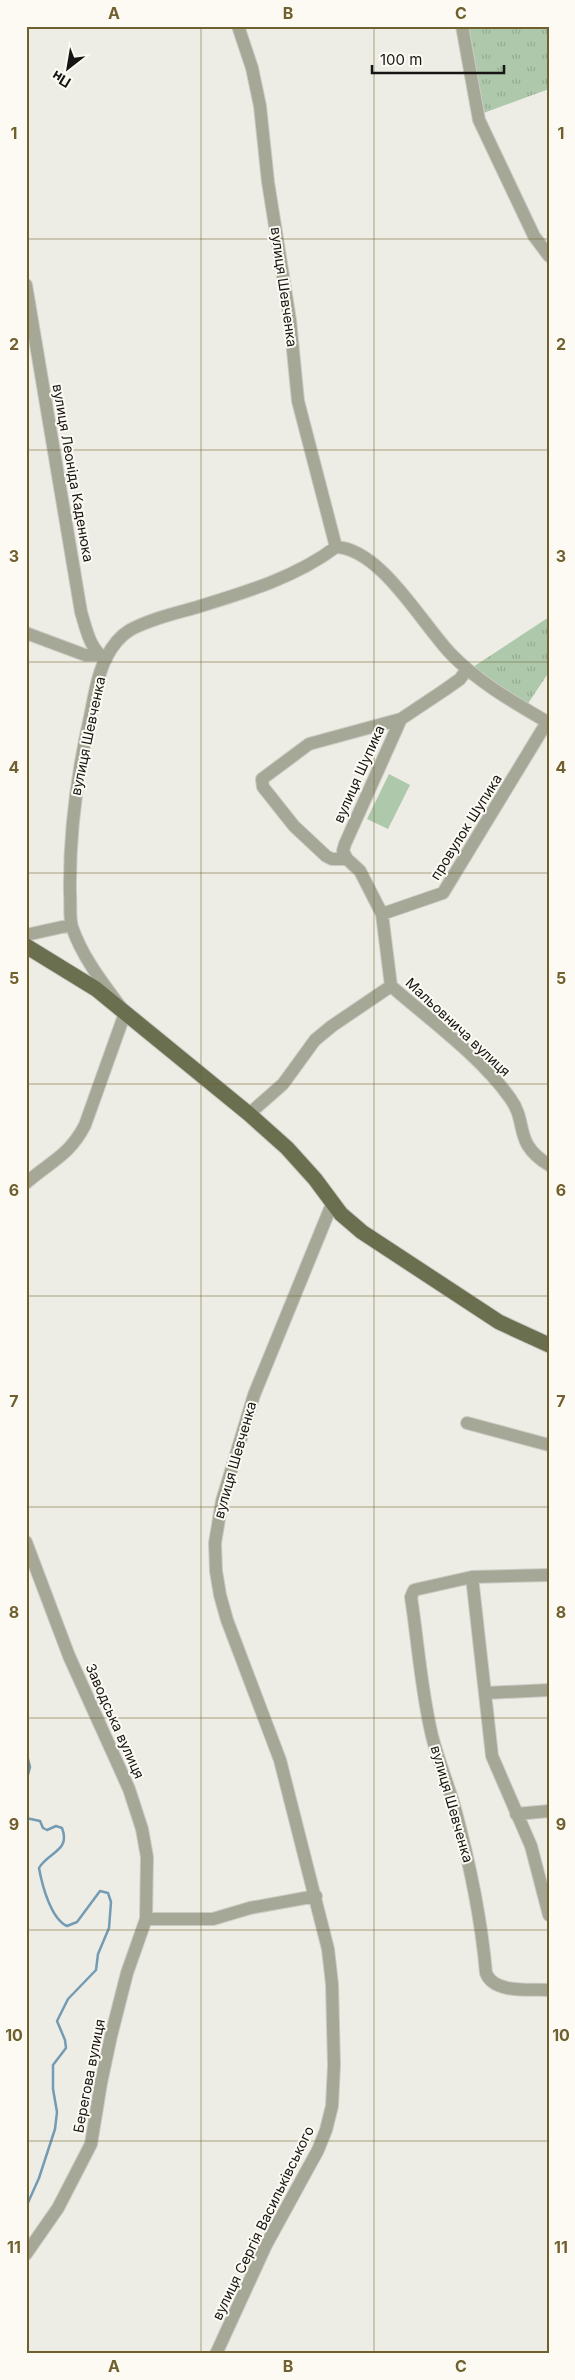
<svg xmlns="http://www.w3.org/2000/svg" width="575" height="2380" font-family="Inter,sans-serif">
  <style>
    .grass { fill: url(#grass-tufts) }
    .park { fill: #aec8ab }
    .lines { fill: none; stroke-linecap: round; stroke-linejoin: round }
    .stream { stroke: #749bb4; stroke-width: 2.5 }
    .minor-casing { stroke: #cbcac3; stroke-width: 14 }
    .major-casing { stroke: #cbcac3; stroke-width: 17 }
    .minor { stroke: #a5a896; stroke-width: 12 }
    .major { stroke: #696f4f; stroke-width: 15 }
    .grid { fill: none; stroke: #70602e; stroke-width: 1; stroke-opacity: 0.55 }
    .labels { text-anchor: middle; stroke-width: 4; stroke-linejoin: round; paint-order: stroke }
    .street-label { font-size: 14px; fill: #161513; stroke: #fcfaf3 }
    .neatline { fill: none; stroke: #70602e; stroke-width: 2 }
    .grid-label { font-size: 16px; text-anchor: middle; font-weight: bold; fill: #70602e }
  </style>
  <defs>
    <pattern id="grass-tufts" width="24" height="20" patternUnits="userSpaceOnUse" patternTransform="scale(1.25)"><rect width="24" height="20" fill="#aec8ab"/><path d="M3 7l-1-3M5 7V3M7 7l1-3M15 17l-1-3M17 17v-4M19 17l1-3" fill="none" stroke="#95ab92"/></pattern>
  </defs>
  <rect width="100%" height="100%" fill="#eeede5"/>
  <path class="grass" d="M465,26H549V89L481,114Z
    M549,617V672L527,705L473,667Z"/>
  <path class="park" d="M389,774L410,785L388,829L367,819Z"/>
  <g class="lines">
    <path class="stream" d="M26,1751L30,1767L26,1782
      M26,1818L40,1821L43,1828L47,1830L56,1826L62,1828C71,1851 48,1852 39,1868C42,1885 51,1919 67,1926L77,1922L100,1891L108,1893L111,1902L109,1928L98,1954L96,1970L68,1999L57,2021L65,2040L66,2048L53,2065V2089L57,2112L55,2129L39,2178L26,2207"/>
    <g class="minor-casing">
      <path id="minor" d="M462,26L479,120L534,236L549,256
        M26,285L81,612C86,628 90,651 106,659
        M336,547C381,549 422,624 451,654C479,683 515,703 549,723
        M26,633L85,655H98
        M347,859H332L326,856L294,826L263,787L262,779L309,744L401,719
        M382,914L443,893L547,722
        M26,935L71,925
        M391,986L382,914L360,871L347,859L343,851L345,844L401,719L446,689L460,679L467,669
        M391,986C430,1020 480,1056 510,1098C529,1124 512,1142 549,1165
        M249,1114L283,1084L315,1040L332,1026L391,986
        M26,1183C51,1161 69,1156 85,1125L125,1013C105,986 83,959 72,927C69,917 71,903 70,893C69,833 77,775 90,717C94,698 97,676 106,658C111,648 120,636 130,630C150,619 173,614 194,608C243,593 295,578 336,547L298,401L290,320L268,182L260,106L252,68L238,26
        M467,1423L549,1445
        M26,1542L69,1656L129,1789L142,1829L147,1857L146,1919L127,1973L111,2036L101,2083L91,2144L58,2208L26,2254
        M549,1575L472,1577L414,1590L411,1597C418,1643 421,1690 432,1736C438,1759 447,1782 454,1805C469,1860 481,1916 486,1973C494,1994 530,1989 549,1990
        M472,1577L492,1756L531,1846L549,1915
        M486,1693L549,1690
        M516,1814L549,1811
        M146,1919H213L250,1908L316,1896
        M216,2354L266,2245L318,2150L326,2130L332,2106L334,2065L332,1984L328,1949L280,1760L227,1620L220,1595L216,1571L215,1543L222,1501L254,1395L332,1204"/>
    </g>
    <g class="major-casing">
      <path id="major" d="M26,946L96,989L249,1114L287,1148L315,1179L341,1214L362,1232L499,1322L549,1345"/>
    </g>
    <use href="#minor" class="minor"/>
    <use href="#major" class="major"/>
  </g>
  <path class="grid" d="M201,26V2354M374,26V2354M26,239H549M26,450H549M26,662H549M26,873H549M26,1084H549M26,1296H549M26,1507H549M26,1718H549M26,1930H549M26,2141H549"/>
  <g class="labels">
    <g class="street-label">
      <text transform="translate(284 287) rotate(82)" y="5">вулиця Шевченка</text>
      <text transform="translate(73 473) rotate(80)" y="5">вулиця Леоніда Каденюка</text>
      <text transform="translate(88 736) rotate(-78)" y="5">вулиця Шевченка</text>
      <text transform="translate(359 774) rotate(-66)" y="5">вулиця Шупика</text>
      <text transform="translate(466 827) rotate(-58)" y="5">провулок Шупика</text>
      <text transform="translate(458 1027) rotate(43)" y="5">Мальовнича вулиця</text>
      <text transform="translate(235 1460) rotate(-74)" y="5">вулиця Шевченка</text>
      <text transform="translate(115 1721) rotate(66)" y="5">Заводська вулиця</text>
      <text transform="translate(452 1804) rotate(74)" y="5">вулиця Шевченка</text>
      <text transform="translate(89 2076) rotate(-79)" y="5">Берегова вулиця</text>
      <text transform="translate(263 2223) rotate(-64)" y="5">вулиця Сергія Васильківського</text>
    </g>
  </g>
  <rect width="575" height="2380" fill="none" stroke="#fcfaf3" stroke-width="55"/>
  <g transform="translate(68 68) rotate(211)" stroke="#fcfaf3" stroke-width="4" paint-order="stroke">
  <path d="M0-4L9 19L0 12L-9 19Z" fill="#161513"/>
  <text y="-8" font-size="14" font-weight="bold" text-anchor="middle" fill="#161513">Пн</text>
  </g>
  <path d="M372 65v8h132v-8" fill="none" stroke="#161513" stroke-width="2.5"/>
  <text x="380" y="65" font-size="15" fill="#161513" stroke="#fcfaf3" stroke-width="4" paint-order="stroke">100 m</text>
  <rect x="28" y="28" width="520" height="2324" class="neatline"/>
  <g class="grid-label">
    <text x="114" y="19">A</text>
    <text x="288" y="19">B</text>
    <text x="461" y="19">C</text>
    <text x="14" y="139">1</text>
    <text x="561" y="139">1</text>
    <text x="14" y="350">2</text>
    <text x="561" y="350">2</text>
    <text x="14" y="562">3</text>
    <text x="561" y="562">3</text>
    <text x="14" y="773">4</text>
    <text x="561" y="773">4</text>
    <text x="14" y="984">5</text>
    <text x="561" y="984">5</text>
    <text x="14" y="1196">6</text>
    <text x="561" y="1196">6</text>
    <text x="14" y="1407">7</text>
    <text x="561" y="1407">7</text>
    <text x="14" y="1618">8</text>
    <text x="561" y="1618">8</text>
    <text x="14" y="1830">9</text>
    <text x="561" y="1830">9</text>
    <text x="14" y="2041">10</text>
    <text x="561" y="2041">10</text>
    <text x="14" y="2253">11</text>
    <text x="561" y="2253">11</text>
    <text x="114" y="2372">A</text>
    <text x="288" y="2372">B</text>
    <text x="461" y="2372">C</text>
  </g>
</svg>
